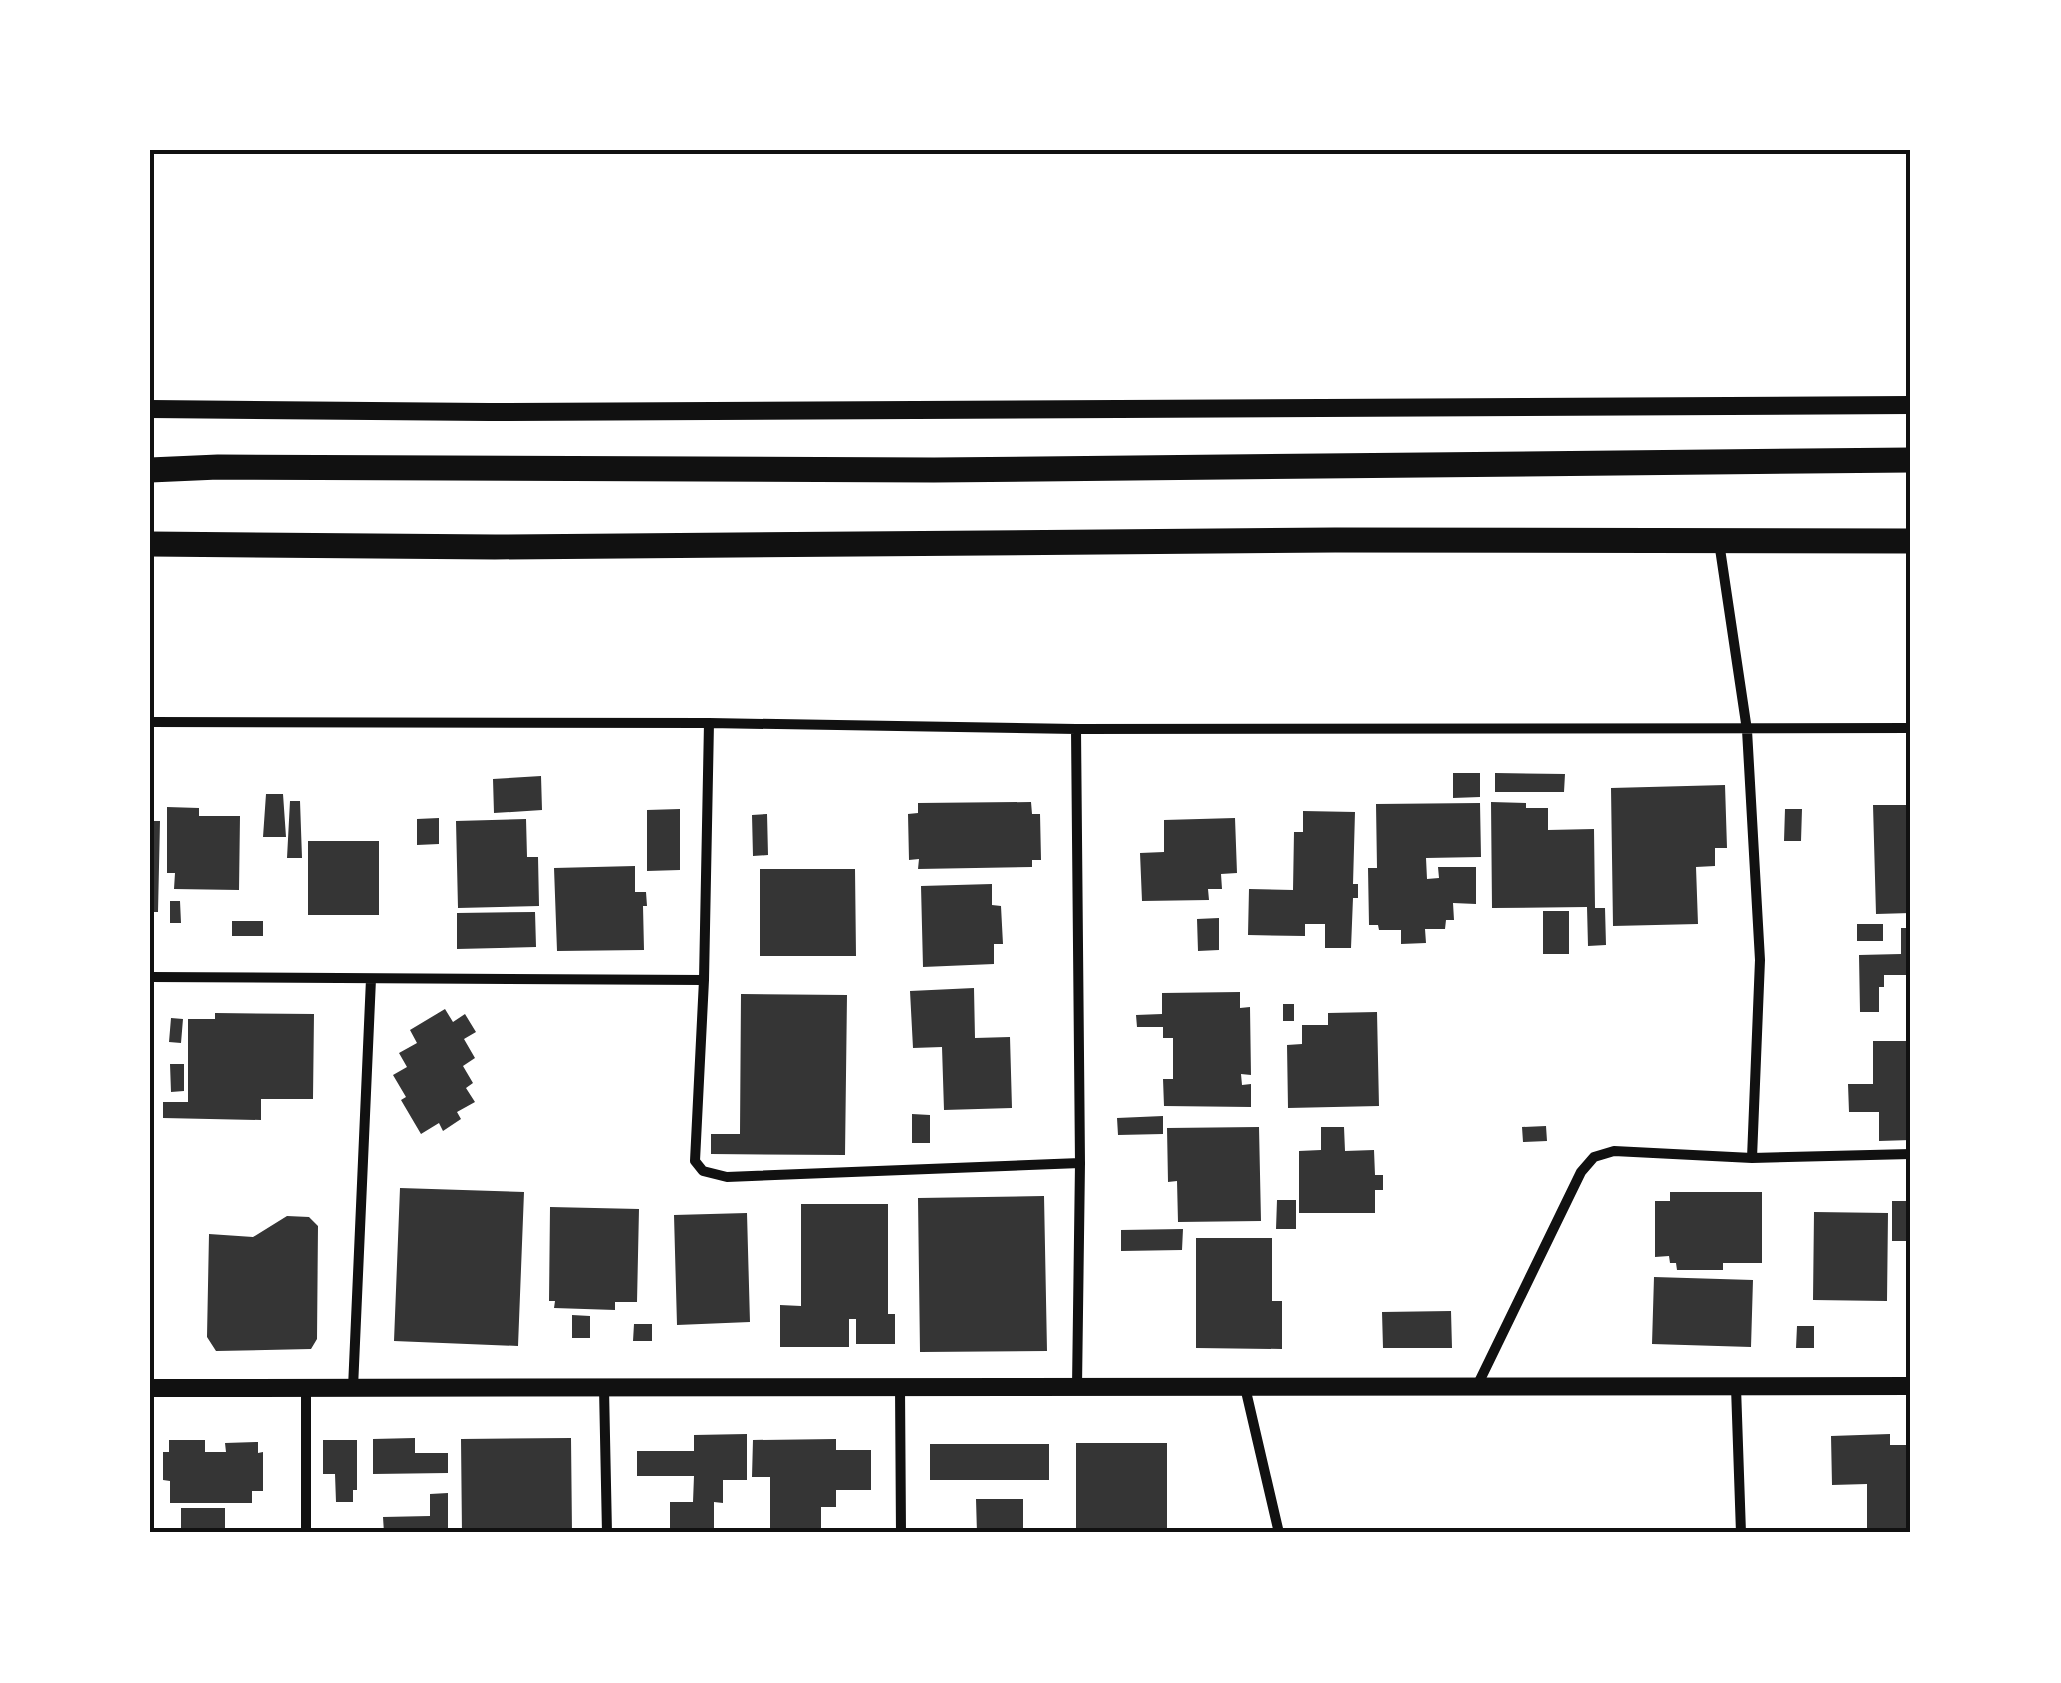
<svg xmlns="http://www.w3.org/2000/svg" width="2061" height="1683" font-family="Ubuntu,sans-serif">
  <style>
    .building { fill: #353535 }
    .lines { fill: none; stroke-linecap: round; stroke-linejoin: round }
    .minor { stroke: #111; stroke-width: 10 }
    .tertiary { stroke: #111; stroke-width: 18 }
    .primary { stroke: #111; stroke-width: 25 }
    .neatline { fill: none; stroke: #111; stroke-width: 4 }
  </style>
  <rect width="100%" height="100%" fill="#fff"/>
  <path class="building" d="M1453,773H1480V797L1453,798Z
    M1495,773L1565,774L1564,792H1495Z
    M541,776L542,810L494,813L493,779Z
    M1725,785L1727,848H1715V866L1696,867L1698,924L1613,926L1611,788Z
    M266,794H283L286,837H263Z
    M290,801H300L302,858H287Z
    M1031,802L1032,814H1040L1041,860H1032V867L918,869L919,859L909,860L908,814L918,813V803Z
    M1491,802L1526,803V808H1548V830L1594,829L1595,908H1605L1606,945L1588,946L1587,907L1492,908Z
    M1480,803L1481,857L1426,858L1427,879L1439,878L1438,867H1476V904L1453,903L1454,920H1446L1445,929H1425L1426,943L1401,944V930H1379L1378,925H1369L1368,868H1377L1376,804Z
    M1873,805H1911V913L1876,914Z
    M167,807L199,808V816H240L239,890L174,889L175,873H167Z
    M680,809V870L647,871V810Z
    M1785,809H1802L1801,841H1784Z
    M1303,811L1355,812L1353,884H1358V898H1353L1351,948H1325V924H1305V936L1248,935L1249,889L1293,890L1294,832H1303Z
    M767,814L768,855L753,856L752,815Z
    M439,818V844L417,845V819Z
    M1235,818L1237,873L1221,874L1222,889H1208L1209,900L1142,901L1140,853L1164,852V820Z
    M526,819L527,857H538L539,906L458,908L456,821Z
    M150,821H160L158,912H150Z
    M308,841H379V915H308Z
    M635,866V892H646L647,906H643L644,950L557,951L554,868Z
    M760,869H855L856,956H760Z
    M992,884V905L1001,906L1003,944H994V964L923,967L921,886Z
    M170,901H180L181,923H170Z
    M1543,911H1569V954H1543Z
    M535,912L536,947L457,949V913Z
    M1219,918V950L1198,951L1197,919Z
    M232,921H263V936H232Z
    M1857,924H1883V941H1857Z
    M1901,928H1911V975H1884V987H1879V1012H1860L1859,955L1901,954Z
    M974,988L975,1038L1010,1037L1012,1108L944,1110L942,1047L913,1048L910,991Z
    M1240,992V1008L1250,1007L1251,1075L1241,1074L1242,1085L1251,1084V1107L1164,1106L1163,1079H1173V1038H1163V1027H1137L1136,1015L1162,1014V993Z
    M741,994L847,995L845,1155L711,1154V1134H740Z
    M1283,1004H1294V1021H1283Z
    M445,1009L453,1022L465,1014L476,1032L464,1039L475,1058L463,1066L473,1083L466,1088L475,1102L457,1112L461,1119L443,1131L439,1123L421,1134L401,1100L406,1097L393,1075L407,1067L399,1053L417,1043L410,1030Z
    M1377,1012L1379,1106L1288,1108L1287,1045L1302,1044V1025H1328V1013Z
    M215,1013L314,1014L313,1099H261V1120L163,1118V1102H188V1019H215Z
    M171,1018L183,1019L181,1043L169,1042Z
    M1873,1041H1911V1140L1879,1141V1112H1849L1848,1084H1873Z
    M170,1064H184V1091L171,1092Z
    M912,1114L930,1115V1143H912Z
    M1163,1116V1134L1118,1135L1117,1118Z
    M1546,1126L1547,1141L1523,1142L1522,1127Z
    M1259,1127L1261,1221L1178,1222L1177,1181L1168,1182L1167,1128Z
    M1321,1127H1344L1345,1151L1374,1150L1375,1175H1383V1190H1375V1213H1299V1151L1321,1150Z
    M400,1188L524,1192L518,1346L394,1341Z
    M1670,1192H1762V1263H1723V1270H1677L1676,1263H1670L1669,1256L1655,1257V1201H1670Z
    M1044,1196L1047,1351L920,1352L918,1198Z
    M1277,1200H1296V1229H1276Z
    M1892,1201H1909L1910,1241H1892Z
    M801,1204H888V1314H895V1344H856V1319H849V1347H780V1305L801,1306Z
    M550,1207L639,1209L637,1302H615V1310L554,1308L555,1301H549Z
    M1814,1212L1888,1213L1887,1301L1813,1300Z
    M747,1213L750,1322L677,1325L674,1215Z
    M287,1216L309,1217L318,1226L317,1339L311,1349L216,1351L207,1337L209,1234L253,1237Z
    M1183,1229L1182,1250L1121,1251V1230Z
    M1196,1238H1272V1301H1282V1349L1196,1348Z
    M1654,1277L1753,1280L1751,1347L1652,1344Z
    M1451,1311L1452,1348H1383L1382,1312Z
    M572,1315L590,1316V1338H572Z
    M634,1324H652V1341H633Z
    M1797,1326H1814V1348H1796Z
    M747,1434V1480H723V1503L714,1502V1533H670V1502H693L694,1476H637V1451H694V1435Z
    M1890,1434V1445H1911V1533H1867V1484L1832,1485L1831,1436Z
    M415,1438V1453H448V1473L373,1474V1439Z
    M571,1438L572,1533H462L461,1439Z
    M836,1439V1450H871V1490H836V1507H821V1533H770V1477H752L753,1440Z
    M169,1440H205V1452H226L225,1443L258,1442V1453L263,1452V1491H252V1503H170V1481L163,1480V1452H169Z
    M323,1440H357V1490H353V1502H336L335,1474H323Z
    M1076,1443H1167V1533H1076Z
    M930,1444H1049V1480H930Z
    M448,1493V1533H384L383,1517L430,1516V1494Z
    M976,1499H1023V1533H977Z
    M181,1508H225V1528H220V1533H181Z"/>
  <g class="lines">
    <path class="minor" d="M1719,542L1747,730L1760,960L1752,1158
      M150,722L709,723L704,980L695,1161L703,1171L727,1177L1080,1163
      M709,723L1076,729L1911,728
      M1076,729L1080,1163L1077,1387
      M150,977L704,980
      M1477,1386L1581,1172L1594,1157L1614,1151L1752,1158L1911,1154
      M900,1387L901,1533
      M1245,1387L1279,1533
      M1736,1387L1741,1533
      M306,1388V1533
      M353,1388L371,979
      M604,1388L607,1533"/>
    <path class="tertiary" d="M150,409L489,412L1911,405
      M150,1388L1911,1386"/>
    <path class="primary" d="M150,470L218,467L934,470L1911,460
      M150,544L495,547L1335,540L1911,541"/>
  </g>
  <rect width="2061" height="1683" fill="none" stroke="#ffffff" stroke-width="305"/>
  <rect x="152" y="152" width="1756" height="1378" class="neatline"/>
</svg>
